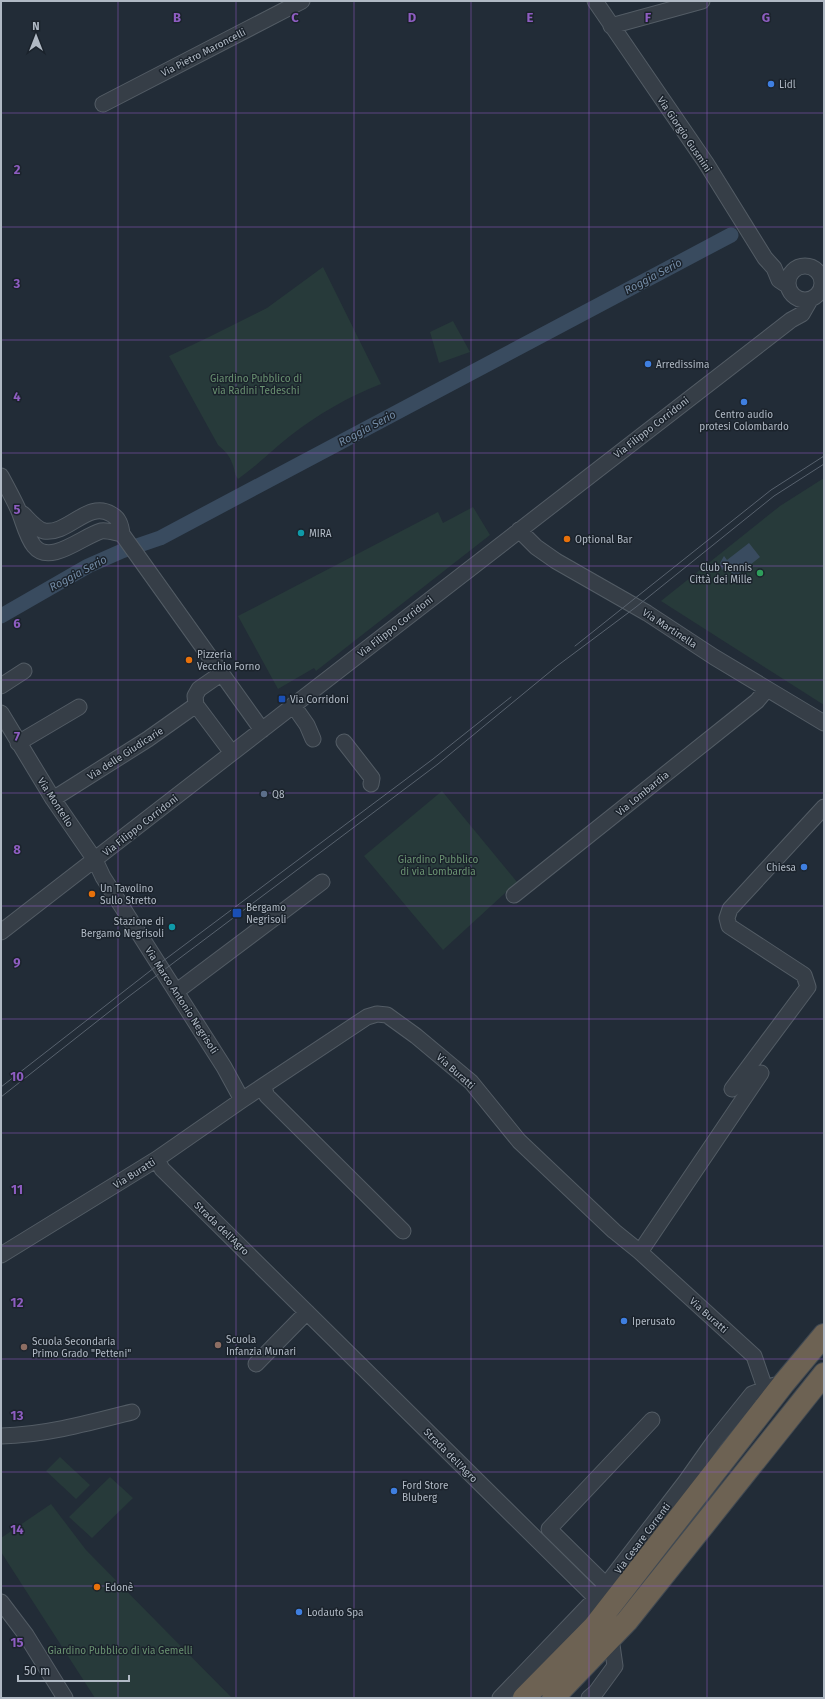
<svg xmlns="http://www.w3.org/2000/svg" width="825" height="1699" font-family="'Fira Sans',sans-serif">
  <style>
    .green { fill: #273a3a }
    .water { fill: #394b5f }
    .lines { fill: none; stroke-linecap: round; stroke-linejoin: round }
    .canal { stroke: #394b5f; stroke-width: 15 }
    .minor-casing { stroke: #535c65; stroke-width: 17 }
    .highway-casing { stroke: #404952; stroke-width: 24 }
    .minor { stroke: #363e47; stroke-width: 15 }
    .highway { stroke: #6d6253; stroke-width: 22 }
    .tram { stroke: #58626e; stroke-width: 1 }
    .grid { fill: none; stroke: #8e5dc1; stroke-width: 1; stroke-opacity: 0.55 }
    .shop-dot { fill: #3f7fe0; stroke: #1b232c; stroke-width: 1.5 }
    .culture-dot { fill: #0f9aa8; stroke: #1b232c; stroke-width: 1.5 }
    .food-dot { fill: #e8710a; stroke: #1b232c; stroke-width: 1.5 }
    .leisure-dot { fill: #2e9e5b; stroke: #1b232c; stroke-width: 1.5 }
    .transit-dot { fill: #1a4fb4; stroke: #1b232c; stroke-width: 1.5 }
    .service-dot { fill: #5c6f8a; stroke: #1b232c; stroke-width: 1.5 }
    .education-dot { fill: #8d6e63; stroke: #1b232c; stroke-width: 1.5 }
    .labels { text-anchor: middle; stroke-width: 3; stroke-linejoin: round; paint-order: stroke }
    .street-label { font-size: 10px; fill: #b0b9c4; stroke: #1b232c }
    .poi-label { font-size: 10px; fill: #b0b9c4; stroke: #1b232c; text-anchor: start }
    .park-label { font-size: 10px; fill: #6a9271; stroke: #1b232c }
    .water-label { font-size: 11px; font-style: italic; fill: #738ba5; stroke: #1b232c }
    .grid-label { font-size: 13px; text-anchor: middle; font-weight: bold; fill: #8e5dc1; stroke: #1b232c; stroke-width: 3; stroke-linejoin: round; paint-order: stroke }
  </style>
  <rect width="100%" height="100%" fill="#222c37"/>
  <path class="green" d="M323,267L381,384C348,397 318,414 290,436C272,450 257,466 238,479C234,474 235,469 232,463C230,456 224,450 218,445L169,356L209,337L267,308Z
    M453,321L470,352L439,363L430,332Z
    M824,478V705L661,601L780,506Z
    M473,507L490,535L316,671L314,668L278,689L238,616L438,512L443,523Z
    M442,791L517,882L443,950L364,856Z
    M60,1457L90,1485L76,1499L46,1471Z
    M110,1477L133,1498L92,1538L69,1517Z
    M51,1504L86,1550L232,1698H95L1,1552V1538Z"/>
  <path class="water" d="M749,543L760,557L735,577L727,567L722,570L720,563L724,556L727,560Z"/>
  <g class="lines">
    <path class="canal" d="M1,616L88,566L122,551L160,538L731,235"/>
    <g class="minor-casing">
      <path id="minor" d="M595,1L706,163L765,258L774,268L779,280L788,286
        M611,26L702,1
        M103,104L302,1
        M788 283a17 17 0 1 1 34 0a17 17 0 1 1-34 0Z
        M1,476C7,487 13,498 18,509C23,520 26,536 34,546C50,566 83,536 101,531C108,530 115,533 122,534
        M23,514C29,520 36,529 44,531C68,535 88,500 111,514C119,518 121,525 122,534
        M519,530L536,547L556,561L647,613L714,657L824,723
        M122,534L262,730
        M222,673L199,689L195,696L196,705L232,753
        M1,686L24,671
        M293,705L307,725L313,739
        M1,713L53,799L95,860L103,877L224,1067L242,1100
        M344,742L372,778L371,784
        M18,743L79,707
        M53,799L148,739L196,705
        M514,895L757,701L767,689
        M1,932L791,320L802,314L810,300
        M177,991L322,882
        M263,1086L267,1096L403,1231
        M732,1089L808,987L804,975L729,926L727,918L730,909L824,807
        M157,1159L162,1169L596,1598
        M640,1252L761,1073
        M1,1255L157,1159L242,1100L367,1017L377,1014L387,1015L416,1036L471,1082L519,1141L614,1231L640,1252L754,1356L765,1388
        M256,1364L307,1312
        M1,1436C45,1435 89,1423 132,1412
        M606,1585L549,1529L652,1420
        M1,1602L26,1635L65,1698
        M500,1698L596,1598L686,1481L715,1440L752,1394L775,1385
        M589,1698L596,1692L615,1666L611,1638"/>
    </g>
    <g class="highway-casing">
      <path id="highway" d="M524,1698L594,1627L784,1383L824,1335
        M553,1698L627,1621L824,1374"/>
    </g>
    <use href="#minor" class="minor"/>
    <use href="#highway" class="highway"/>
    <path class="tram" d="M575,646L771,490L824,456
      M1,1087L159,964L433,759L511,697
      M1,1097L128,997L438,764L557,666L636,607L774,496L824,464"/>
  </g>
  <path class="grid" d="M118,1V1698M236,1V1698M354,1V1698M471,1V1698M589,1V1698M707,1V1698M1,113H824M1,227H824M1,340H824M1,453H824M1,566H824M1,680H824M1,793H824M1,906H824M1,1019H824M1,1133H824M1,1246H824M1,1359H824M1,1472H824M1,1586H824"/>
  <g class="shop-dot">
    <circle cx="771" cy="84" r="4"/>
    <circle cx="648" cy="364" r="4"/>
    <circle cx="744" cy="402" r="4"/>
    <circle cx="804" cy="867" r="4"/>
    <circle cx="624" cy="1321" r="4"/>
    <circle cx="394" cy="1491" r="4"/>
    <circle cx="299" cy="1612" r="4"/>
  </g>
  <g class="culture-dot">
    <circle cx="301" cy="533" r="4"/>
    <circle cx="172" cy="927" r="4"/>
  </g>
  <g class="food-dot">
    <circle cx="567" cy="539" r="4"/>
    <circle cx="189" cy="660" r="4"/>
    <circle cx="92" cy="894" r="4"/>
    <circle cx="97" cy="1587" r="4"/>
  </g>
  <circle class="leisure-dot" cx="760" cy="573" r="4"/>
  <g class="transit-dot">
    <rect x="278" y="695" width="8" height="8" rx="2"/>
    <rect x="232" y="908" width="10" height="10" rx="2"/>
  </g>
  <circle class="service-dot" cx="264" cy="794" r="4"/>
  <g class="education-dot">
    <circle cx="218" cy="1345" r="4"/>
    <circle cx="24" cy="1347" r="4"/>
  </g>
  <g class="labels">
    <g class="street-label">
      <text transform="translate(203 52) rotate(-27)" y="4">Via Pietro Maroncelli</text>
      <text transform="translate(685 134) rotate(56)" y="4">Via Giorgio Gusmini</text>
      <text transform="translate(651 427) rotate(-38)" y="4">Via Filippo Corridoni</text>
      <text transform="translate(395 626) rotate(-38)" y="4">Via Filippo Corridoni</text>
      <text transform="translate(670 628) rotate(33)" y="4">Via Martinella</text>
      <text transform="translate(125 753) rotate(-33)" y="4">Via delle Giudicarie</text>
      <text transform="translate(642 793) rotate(-39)" y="4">Via Lombardia</text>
      <text transform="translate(56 802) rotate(57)" y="4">Via Montello</text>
      <text transform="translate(140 825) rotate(-38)" y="4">Via Filippo Corridoni</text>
      <text transform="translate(182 1000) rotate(57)" y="4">Via Marco Antonio Negrisoli</text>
      <text transform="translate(456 1071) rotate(42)" y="4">Via Buratti</text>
      <text transform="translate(134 1173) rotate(-32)" y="4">Via Buratti</text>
      <text transform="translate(222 1228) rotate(44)" y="4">Strada dell'Agro</text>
      <text transform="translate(709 1315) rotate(42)" y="4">Via Buratti</text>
      <text transform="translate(451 1455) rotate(45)" y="4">Strada dell'Agro</text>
      <text transform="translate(642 1538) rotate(-53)" y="4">Via Cesare Correnti</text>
    </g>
    <g class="poi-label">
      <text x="779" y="88">Lidl</text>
      <text x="656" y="368">Arredissima</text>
      <text x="744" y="418" text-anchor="middle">Centro audio<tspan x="744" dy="12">protesi Colombardo</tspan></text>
      <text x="309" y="537">MIRA</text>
      <text x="575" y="543">Optional Bar</text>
      <text x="752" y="571" text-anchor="end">Club Tennis<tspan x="752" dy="12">Città dei Mille</tspan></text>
      <text x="197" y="658">Pizzeria<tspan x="197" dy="12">Vecchio Forno</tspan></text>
      <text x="290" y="703">Via Corridoni</text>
      <text x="272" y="798">Q8</text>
      <text x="796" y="871" text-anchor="end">Chiesa</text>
      <text x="100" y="892">Un Tavolino<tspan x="100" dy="12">Sullo Stretto</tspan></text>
      <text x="246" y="911">Bergamo<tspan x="246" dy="12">Negrisoli</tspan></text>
      <text x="164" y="925" text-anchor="end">Stazione di<tspan x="164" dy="12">Bergamo Negrisoli</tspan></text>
      <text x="632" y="1325">Iperusato</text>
      <text x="226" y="1343">Scuola<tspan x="226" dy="12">Infanzia Munari</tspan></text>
      <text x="32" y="1345">Scuola Secondaria<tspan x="32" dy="12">Primo Grado "Petteni"</tspan></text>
      <text x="402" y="1489">Ford Store<tspan x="402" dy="12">Bluberg</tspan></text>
      <text x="105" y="1591">Edonè</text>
      <text x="307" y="1616">Lodauto Spa</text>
    </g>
    <g class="park-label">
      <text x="256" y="382">Giardino Pubblico di<tspan x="256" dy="12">via Radini Tedeschi</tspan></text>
      <text x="438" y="863">Giardino Pubblico<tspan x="438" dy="12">di via Lombardia</tspan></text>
      <text x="120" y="1654">Giardino Pubblico di via Gemelli</text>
    </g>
    <g class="water-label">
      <text transform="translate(653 276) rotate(-28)" y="4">Roggia Serio</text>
      <text transform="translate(367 428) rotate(-28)" y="4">Roggia Serio</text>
      <text transform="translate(78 573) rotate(-28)" y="4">Roggia Serio</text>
    </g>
  </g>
  <g class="grid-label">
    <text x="177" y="22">B</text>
    <text x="295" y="22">C</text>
    <text x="412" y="22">D</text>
    <text x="530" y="22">E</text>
    <text x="648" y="22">F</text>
    <text x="766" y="22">G</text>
    <text x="17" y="174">2</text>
    <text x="17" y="288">3</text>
    <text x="17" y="401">4</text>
    <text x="17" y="514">5</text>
    <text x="17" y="628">6</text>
    <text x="17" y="741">7</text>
    <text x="17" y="854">8</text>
    <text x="17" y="967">9</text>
    <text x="17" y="1081">10</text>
    <text x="17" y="1194">11</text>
    <text x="17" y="1307">12</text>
    <text x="17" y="1420">13</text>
    <text x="17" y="1534">14</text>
    <text x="17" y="1647">15</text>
  </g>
  <rect width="825" height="1699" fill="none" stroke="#b0b9c4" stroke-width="4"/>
  <g transform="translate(36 36)" stroke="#1b232c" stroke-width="3" paint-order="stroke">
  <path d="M0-3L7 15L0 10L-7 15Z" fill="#b0b9c4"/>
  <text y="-6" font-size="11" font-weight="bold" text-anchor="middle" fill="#b0b9c4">N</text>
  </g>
  <path d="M18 1675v6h111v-6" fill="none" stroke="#b0b9c4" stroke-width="2"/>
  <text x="24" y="1675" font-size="12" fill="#b0b9c4" stroke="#1b232c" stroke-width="3" paint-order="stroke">50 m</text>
</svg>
